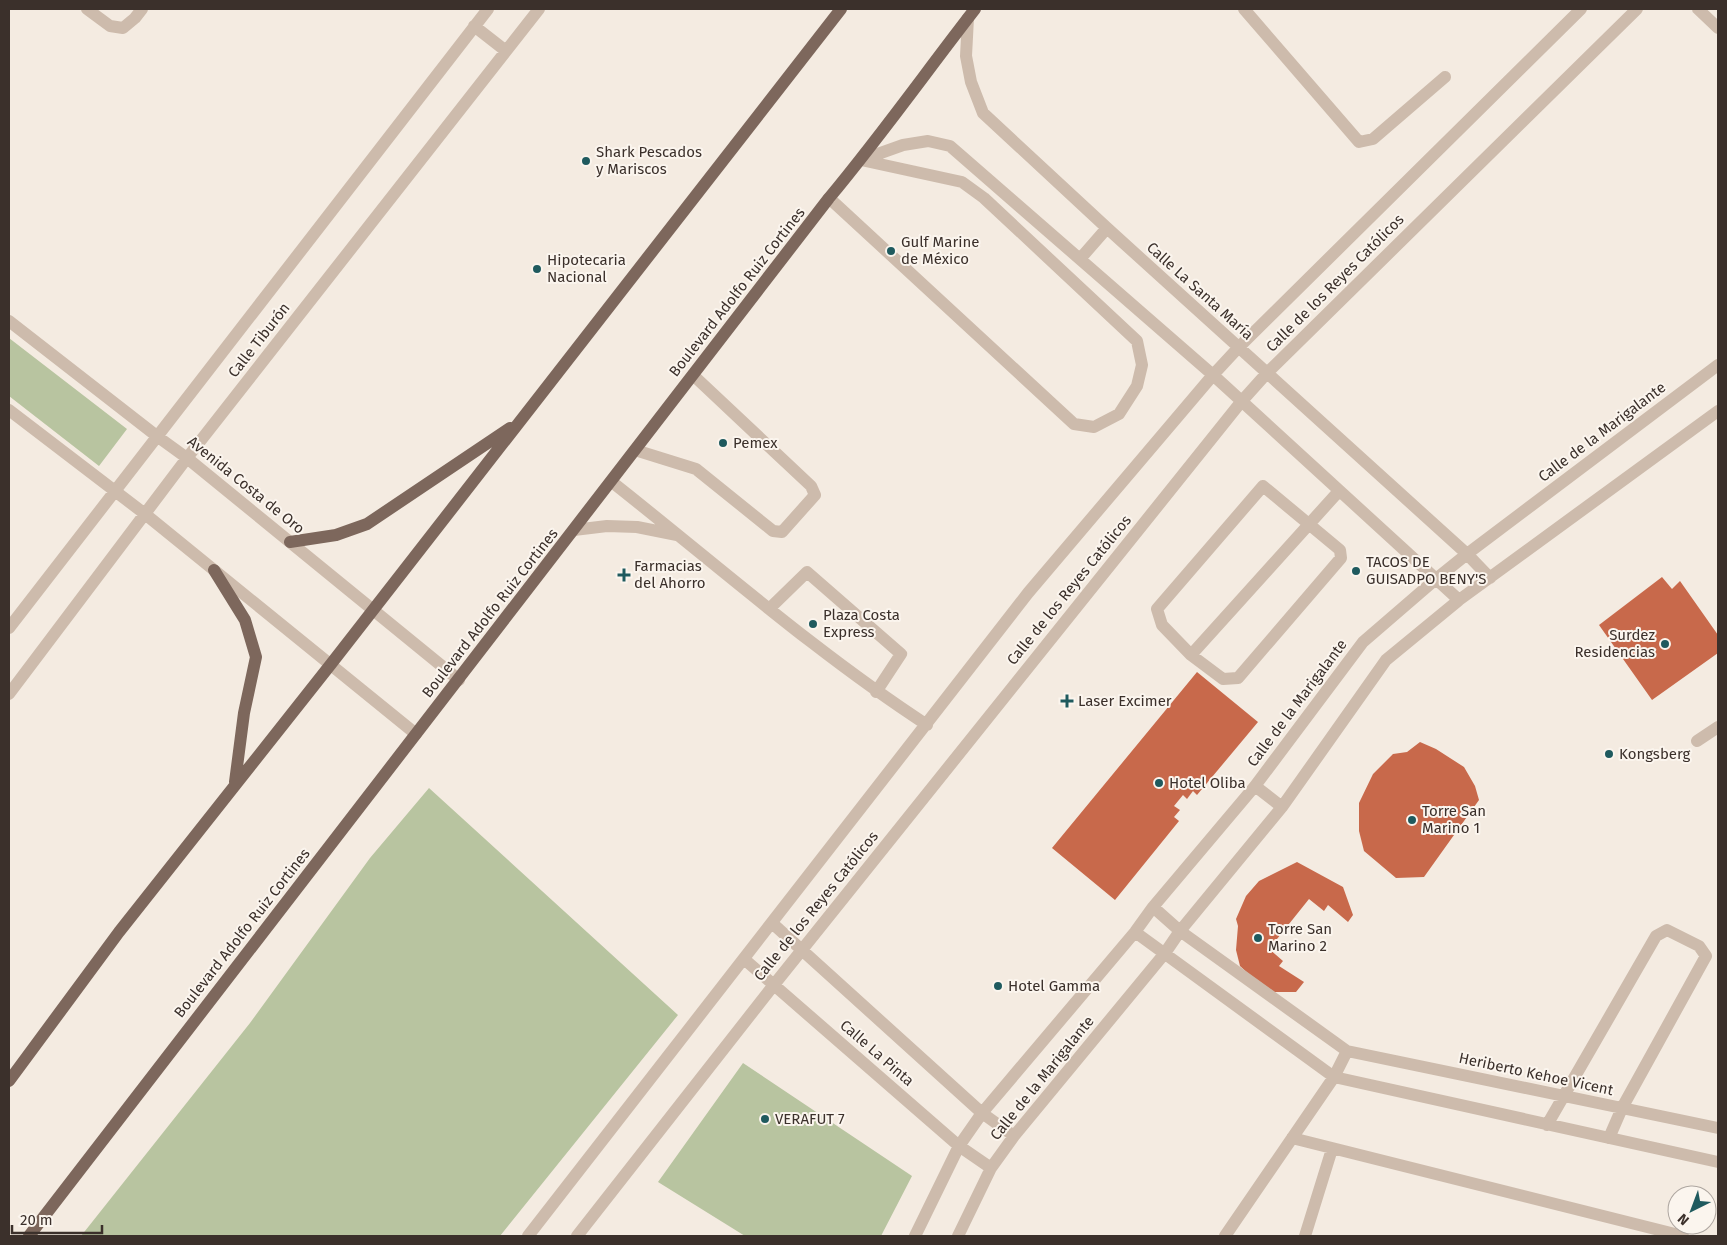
<svg xmlns="http://www.w3.org/2000/svg" width="1727" height="1245" font-family="'Fira Sans',sans-serif">
  <style>
    .green { fill: #b8c4a0 }
    .building { fill: #c8694b }
    .lines { fill: none; stroke-linecap: round; stroke-linejoin: round }
    .minor { stroke: #cdbbac; stroke-width: 12 }
    .major { stroke: #7d675c; stroke-width: 12 }
    .poi-dot { fill: #1f5a5e; stroke: #fbf5ee; stroke-width: 2 }
    .labels { text-anchor: middle; stroke-width: 4; stroke-linejoin: round; paint-order: stroke }
    .poi-label { font-size: 15px; fill: #3b302b; stroke: #fbf5ee; text-anchor: start }
    .street-label { font-size: 15px; fill: #3b302b; stroke: #fbf5ee }
  </style>
  <rect width="100%" height="100%" fill="#f4ebe1"/>
  <path class="green" d="M9,338L127,429L99,466L9,396Z
    M429,788L678,1015L500,1236H81L250,1023L370,858Z
    M743,1063L912,1176L881,1236H745L658,1182Z"/>
  <path class="building" d="M1662,577L1672,589L1680,581L1718,635V653L1652,700L1599,625Z
    M1197,672L1258,722L1197,795L1193,791L1187,799L1183,795L1174,806L1180,810L1174,817L1179,821L1115,900L1052,848Z
    M1420,742L1436,749L1464,767L1475,786L1479,800L1424,877L1396,878L1364,851L1359,831V803L1373,774L1393,754L1407,752Z
    M1297,862L1343,887L1353,915L1348,922L1328,905L1324,911L1309,899L1269,949L1283,961L1279,966L1304,982L1296,992H1268L1240,966L1236,950L1238,926L1236,919L1246,896L1259,881Z"/>
  <g class="lines">
    <path class="minor" d="M87,9L110,26L123,28L135,18L142,9
      M1244,9L1359,142L1373,139L1445,77
      M1698,9L1718,28
      M968,18L966,56L971,82L983,113L1107,228L1467,554L1490,578
      M474,26L506,51
      M861,160L903,145L928,141L950,146L1213,375L1459,600
      M829,198L1074,424L1094,427L1119,414L1137,386L1142,365L1137,341L984,198L962,182L861,160
      M1080,259L1107,228
      M9,321L158,437L187,458L459,680
      M9,410L145,514L416,734
      M635,450L696,469L773,531L782,532L815,495L811,486L693,375
      M612,482C716,564 815,652 927,725
      M1263,486L1340,550L1341,558L1238,678L1223,679L1191,655L1162,625L1157,609Z
      M574,530L607,526L637,527L677,535
      M769,609L807,572L901,654L876,692
      M9,628L488,9
      M1191,655L1339,491
      M9,694L187,458L539,9
      M1697,741L1718,727
      M1255,786L1282,807
      M1153,907L1180,931L1347,1051L1718,1128
      M772,923L982,1113L1014,1136
      M1135,932L1334,1077L1718,1162
      M744,959L959,1146L991,1168
      M1547,1125L1656,936L1667,930L1699,946L1706,956L1622,1108L1609,1138
      M1292,1138L1683,1236
      M528,1236L1028,593L1213,375L1238,348L1581,9
      M577,1236L773,986L1241,402L1267,373L1637,9
      M915,1236L959,1146L982,1113L1135,932L1153,907L1255,786L1363,642L1436,579L1467,554L1718,365
      M958,1236L991,1168L1014,1136L1165,953L1180,931L1282,807L1386,660L1459,600L1718,411
      M1225,1236L1334,1077L1347,1051
      M1305,1236L1332,1149"/>
    <path class="major" d="M290,542L336,535L367,524L510,428
      M214,570L245,620L256,657L244,713L235,782
      M9,1081L119,932L331,664L841,9
      M29,1236L829,198C880,137 926,72 975,9"/>
  </g>
  <g class="poi-dot">
    <circle cx="586" cy="161" r="5"/>
    <circle cx="891" cy="251" r="5"/>
    <circle cx="537" cy="269" r="5"/>
    <circle cx="723" cy="443" r="5"/>
    <circle cx="1356" cy="571" r="5"/>
    <path d="M621.5 567.5h5v5h5v5h-5v5h-5v-5h-5v-5h5z"/>
    <circle cx="813" cy="624" r="5"/>
    <circle cx="1665" cy="644" r="5"/>
    <path d="M1064.5 693.5h5v5h5v5h-5v5h-5v-5h-5v-5h5z"/>
    <circle cx="1609" cy="754" r="5"/>
    <circle cx="1159" cy="783" r="5"/>
    <circle cx="1412" cy="820" r="5"/>
    <circle cx="1258" cy="938" r="5"/>
    <circle cx="998" cy="986" r="5"/>
    <circle cx="765" cy="1119" r="5"/>
  </g>
  <g class="labels">
    <g class="poi-label">
      <text x="596" y="157">Shark Pescados<tspan x="596" dy="17">y Mariscos</tspan></text>
      <text x="901" y="247">Gulf Marine<tspan x="901" dy="17">de México</tspan></text>
      <text x="547" y="265">Hipotecaria<tspan x="547" dy="17">Nacional</tspan></text>
      <text x="733" y="448">Pemex</text>
      <text x="1366" y="567">TACOS DE<tspan x="1366" dy="17">GUISADPO BENY'S</tspan></text>
      <text x="634" y="571">Farmacias<tspan x="634" dy="17">del Ahorro</tspan></text>
      <text x="823" y="620">Plaza Costa<tspan x="823" dy="17">Express</tspan></text>
      <text x="1655" y="640" text-anchor="end">Surdez<tspan x="1655" dy="17">Residencias</tspan></text>
      <text x="1078" y="706">Laser Excimer</text>
      <text x="1619" y="759">Kongsberg</text>
      <text x="1169" y="788">Hotel Oliba</text>
      <text x="1422" y="816">Torre San<tspan x="1422" dy="17">Marino 1</tspan></text>
      <text x="1268" y="934">Torre San<tspan x="1268" dy="17">Marino 2</tspan></text>
      <text x="1008" y="991">Hotel Gamma</text>
      <text x="775" y="1124">VERAFUT 7</text>
    </g>
    <g class="street-label">
      <text transform="translate(1335 283) rotate(-45)" y="5">Calle de los Reyes Católicos</text>
      <text transform="translate(1200 291) rotate(42)" y="5">Calle La Santa María</text>
      <text transform="translate(737 292) rotate(-52)" y="5">Boulevard Adolfo Ruiz Cortines</text>
      <text transform="translate(259 340) rotate(-52)" y="5">Calle Tiburón</text>
      <text transform="translate(1602 432) rotate(-37)" y="5">Calle de la Marigalante</text>
      <text transform="translate(246 485) rotate(39)" y="5">Avenida Costa de Oro</text>
      <text transform="translate(1069 590) rotate(-51)" y="5">Calle de los Reyes Católicos</text>
      <text transform="translate(490 613) rotate(-52)" y="5">Boulevard Adolfo Ruiz Cortines</text>
      <text transform="translate(1297 703) rotate(-53)" y="5">Calle de la Marigalante</text>
      <text transform="translate(816 906) rotate(-51)" y="5">Calle de los Reyes Católicos</text>
      <text transform="translate(242 933) rotate(-52)" y="5">Boulevard Adolfo Ruiz Cortines</text>
      <text transform="translate(877 1053) rotate(41)" y="5">Calle La Pinta</text>
      <text transform="translate(1536 1074) rotate(12)" y="5">Heriberto Kehoe Vicent</text>
      <text transform="translate(1042 1078) rotate(-51)" y="5">Calle de la Marigalante</text>
    </g>
  </g>
  <rect width="1727" height="1245" fill="none" stroke="#3b302b" stroke-width="20"/>
  <g transform="translate(1692 1210) rotate(222)"><circle r="24" fill="#fbf5ee" stroke="#aea6a0"/>
  <path d="M0-4L9 19L0 12L-9 19Z" fill="#1f5a5e"/>
  <text y="-8" font-size="14" font-weight="bold" text-anchor="middle" fill="#3b302b">N</text>
  </g>
  <path d="M12 1225v8h90v-8" fill="none" stroke="#3b302b" stroke-width="2.5"/>
  <text x="20" y="1225" font-size="15" fill="#3b302b" stroke="#fbf5ee" stroke-width="4" paint-order="stroke">20 m</text>
</svg>
